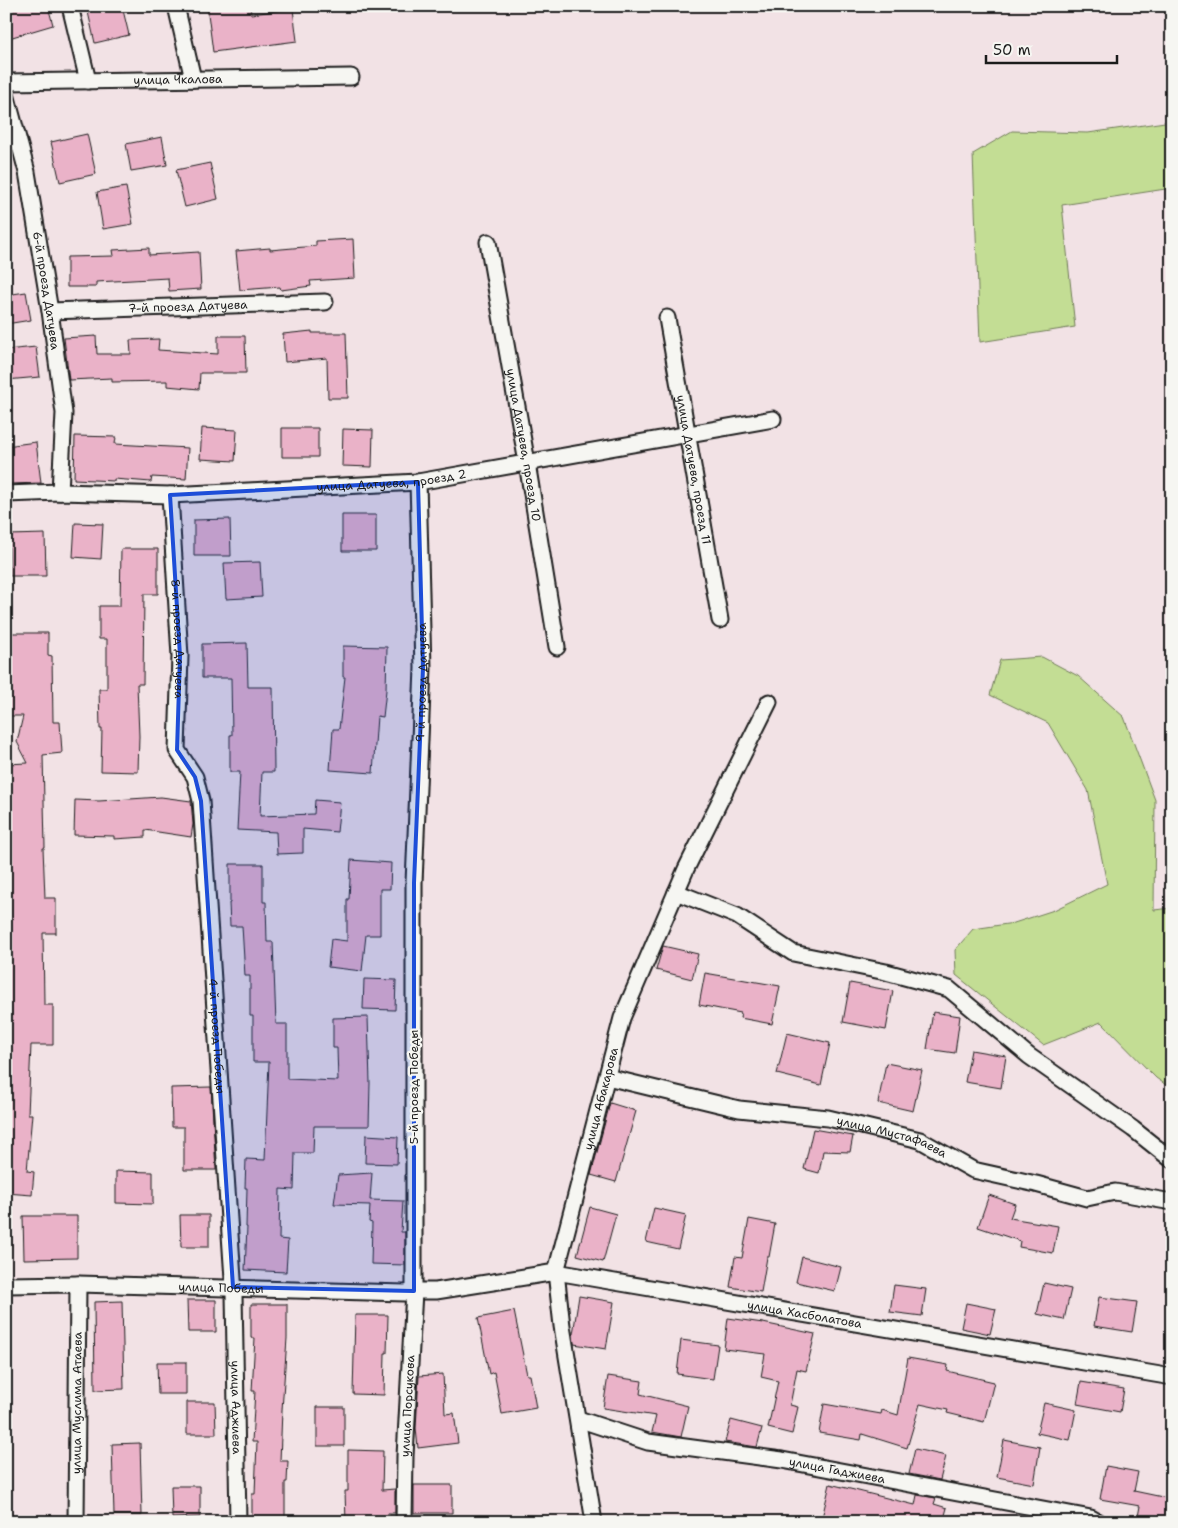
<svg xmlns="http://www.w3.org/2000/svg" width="1178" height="1528" font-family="'Shantell Sans',sans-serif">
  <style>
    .green { fill: #c3dd94; stroke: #707c58 }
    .building { fill: #eab2c8; stroke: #1c1c1c }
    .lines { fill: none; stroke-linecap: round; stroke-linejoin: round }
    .minor-casing { stroke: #1c1c1c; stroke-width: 19 }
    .minor { stroke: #f6f6f2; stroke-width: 15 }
    .marked { fill: #1d4ed8; fill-opacity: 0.2; stroke: #1d4ed8; stroke-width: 4; stroke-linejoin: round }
    .labels { text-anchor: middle; stroke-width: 4.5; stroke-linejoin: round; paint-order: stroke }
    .street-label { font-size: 12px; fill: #1c1c1c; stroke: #f6f6f2 }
  </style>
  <rect width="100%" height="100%" fill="#f2e2e5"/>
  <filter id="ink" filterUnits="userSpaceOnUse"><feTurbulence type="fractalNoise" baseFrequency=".02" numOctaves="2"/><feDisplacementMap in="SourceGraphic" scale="10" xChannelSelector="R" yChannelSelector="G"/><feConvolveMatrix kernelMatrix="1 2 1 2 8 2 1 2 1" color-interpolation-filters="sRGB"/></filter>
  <g filter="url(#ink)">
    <path class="green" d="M1172,121V188L1062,205L1075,327L980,342L973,154L1012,131L1088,133Z
      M1042,657L1078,676L1124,717L1155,800L1154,910L1172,908V1089L1156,1078L1101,1022L1043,1045L956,975L955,950L973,929L1014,923L1054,910L1107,884L1088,790L1048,723L990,695L1000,660Z"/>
    <path class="building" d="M6,6H48L53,25L9,38L6,30Z
      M112,6H122L129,35L95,43L88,12Z
      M207,6H250L251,14L293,9L297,41L213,52Z
      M87,134L96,174L60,182L51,142Z
      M162,137L167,165L131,171L126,144Z
      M210,163L218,199L185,207L176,170Z
      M126,187L133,224L103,229L97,192Z
      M353,239L355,278L310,281L311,286L281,290L280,287L240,290L236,251L270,248V250L316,246V241Z
      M149,248V255L199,252L201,289L169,291L168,278L96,282V287H67V257L114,256L113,250Z
      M26,292L31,320L6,324V295Z
      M312,331V333H346L348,398H328L327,358L285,362L283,334Z
      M96,336L97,354H131L130,340L159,339L158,350L218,354V336H245L246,373H200L199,389L167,386V381L112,382V378L69,380L64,338Z
      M36,347L40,377L6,380V350Z
      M202,428L237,430L235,461L200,459Z
      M282,428H318V457H282Z
      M343,429L373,430L372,467L342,466Z
      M75,436L116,437L115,444L188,448L186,479L152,477L151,482L114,479V481L74,479Z
      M36,442L41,483L10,484L6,446Z
      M342,515H376V551H342Z
      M230,519L231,556H194V520Z
      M75,523L103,524L101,559L73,557Z
      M45,534L46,576H10L9,535Z
      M121,549H158V594H144L143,684H137L139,736L138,772L101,771L102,729H100L99,689H107V639H99V606H120Z
      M260,562L262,597L226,599L224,563Z
      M6,633H48V655L52,656L53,722H60L62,753L43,755L45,848H43L45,898H56V933H43L44,1005H53V1045H31L28,1114H32L27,1171L34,1172L32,1195L6,1193V940H8L6,764L28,763L17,742L23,716H6Z
      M247,643L248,687H273L274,772H262L260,816L314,814L315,800L340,802L337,832L303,829V853L277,854L276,832L237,830L240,772H230V735H232L231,678H202V644Z
      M343,646L387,647L386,690L383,717L377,716L373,773L330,770L333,729H339L345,677H343Z
      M161,797L191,801L193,824L191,837L145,830V837L114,839V836L74,835L75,800L99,801Z
      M351,860L391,863L390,889H380V935H366L362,971L328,967L331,939L347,941V899H349Z
      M230,864H263V902H266L267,942H273L276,1024H287V1079L338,1081L337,1048H333V1018L368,1017L370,1083L369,1126H314L313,1153H295L294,1190L280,1189L279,1239L288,1240L286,1272L245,1270L247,1227H246L247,1188H245L246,1159L265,1160L269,1062H253V1016H250V976H245L242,926H230L229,903H230Z
      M663,946L698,954L692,979L656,970Z
      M705,973L780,986L772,1024L740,1018L741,1013L699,1005Z
      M364,979L396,980L395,1010L363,1009Z
      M850,983L893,991L886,1030L843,1022Z
      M933,1012L960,1016L955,1053L927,1049Z
      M787,1033L830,1043L821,1085L777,1074Z
      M971,1050L1006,1056L1001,1088L965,1082Z
      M886,1063L922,1070L913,1111L878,1103Z
      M211,1087L216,1170H184V1127H172L171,1088Z
      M610,1103L636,1111L616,1182L591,1175Z
      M813,1129L853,1136L850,1152L823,1151L819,1173L804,1169Z
      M366,1135L398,1137L397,1164L365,1163Z
      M116,1171L153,1172V1204L116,1203Z
      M372,1173L370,1200L403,1201L401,1232H405V1265L371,1264L372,1223L369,1222L370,1205L334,1204L338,1175Z
      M989,1195L1015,1204L1010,1218L1058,1226L1053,1253L1019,1247L1020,1241L978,1227Z
      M590,1207L616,1214L603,1262L577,1255Z
      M654,1208L686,1215L678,1249L646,1242Z
      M180,1215H209V1247H181Z
      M23,1216H77V1258L24,1259Z
      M749,1219L775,1224L769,1257H767L761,1292L730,1287L735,1257L742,1258Z
      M802,1257L841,1267L835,1291L796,1282Z
      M1044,1283L1071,1289L1064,1320L1037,1314Z
      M894,1285L926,1289L922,1316L890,1312Z
      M579,1296L614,1302L606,1349L574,1344L573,1334Z
      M1099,1297L1137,1302L1132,1332L1094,1326Z
      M187,1300H216V1332H188Z
      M122,1301L124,1389L95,1390L94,1302Z
      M966,1303L996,1309L990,1334L961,1328Z
      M251,1304H287V1338L282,1410L280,1461H288L287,1482H285V1522H252V1494H255L257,1442H252L255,1391H252L255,1338H251Z
      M514,1311L527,1375H530L536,1408L502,1414L494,1372L489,1374L478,1318Z
      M355,1315H388L387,1353H385L384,1395L353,1394Z
      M728,1318L763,1323L815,1334L806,1371L797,1369L790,1405L798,1407L792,1434L768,1428L778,1381L761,1377L765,1354L724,1349Z
      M681,1340L718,1345L713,1379L677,1374Z
      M908,1358L948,1365L947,1371L994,1382L984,1422L947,1413L948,1410L920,1404L907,1448L862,1434L861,1440L819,1433L824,1404L881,1414L882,1410L898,1415Z
      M157,1362H186V1394H158Z
      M443,1374L445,1414L454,1413L458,1443L418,1448L416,1428L419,1376Z
      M608,1376L642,1381L640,1394L688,1406L681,1437L652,1432L656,1416L603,1408Z
      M1081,1382L1124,1389L1120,1412L1077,1404Z
      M187,1402H215L216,1434H187Z
      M1044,1403L1076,1410L1070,1440L1037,1433Z
      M317,1407H344V1446H317Z
      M731,1420L762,1428L757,1447L725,1442Z
      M1004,1440L1040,1447L1034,1484L997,1477Z
      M140,1443L142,1515H114L112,1444Z
      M915,1449L946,1456L940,1480L909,1474Z
      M348,1450L383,1451L382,1490L395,1489V1513H388V1522H346L345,1491H348Z
      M1106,1466L1138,1472L1134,1491L1172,1499V1522H1137L1140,1506L1100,1499Z
      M830,1484L915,1505L917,1495L936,1498L934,1504L947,1508L943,1522H821Z
      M414,1485H452V1513H414Z
      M171,1486H200V1517L172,1518Z"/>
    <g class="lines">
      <g class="minor-casing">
        <g id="minor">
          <path d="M70,6L88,81"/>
          <path d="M176,6L193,79"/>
          <path id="s1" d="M6,82L351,77"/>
          <path id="s2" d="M6,94L27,172L50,311L64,413L60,492"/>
          <path id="s3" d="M488,242L527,463L557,647"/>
          <path id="s4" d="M50,311L325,302"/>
          <path id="s5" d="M667,318L720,620"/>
          <path id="s6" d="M6,494L60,492L170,495L418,482L773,419"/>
          <path id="s7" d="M170,495L180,656L177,750L195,777L201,801L234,1294L238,1522"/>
          <path d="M676,892L737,916L793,953L886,972L949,989L1029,1056L1133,1129L1172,1160"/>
          <path id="s8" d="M607,1077L739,1109L828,1118L920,1140L973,1170L1036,1184L1087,1198L1115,1192L1172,1202"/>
          <path id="s9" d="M6,1285L78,1284L405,1293L414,1291H436L556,1272L1172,1377"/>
          <path id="s10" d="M578,1419L648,1442L782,1460L1091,1518L1098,1522"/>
          <path id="s11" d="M76,1522L78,1284"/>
          <path id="s12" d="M404,1522L405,1456L414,1291V883L423,668L418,482"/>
          <path id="s13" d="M594,1522L562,1326L556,1272L622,1018L686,869L769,702"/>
        </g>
      </g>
      <use href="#minor" class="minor"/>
    </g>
  </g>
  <path class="marked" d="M418,482L423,668L414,883V1291L233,1287L201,801L195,777L177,750L180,656L170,495Z"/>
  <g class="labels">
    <g class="street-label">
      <text dy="4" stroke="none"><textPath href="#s1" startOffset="172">улица Чкалова</textPath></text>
      <text dy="4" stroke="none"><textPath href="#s2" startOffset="201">6-й проезд Датуева</textPath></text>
      <text dy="4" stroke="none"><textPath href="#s4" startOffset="138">7-й проезд Датуева</textPath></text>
      <text dy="4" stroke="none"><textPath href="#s3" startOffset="206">улица Датуева, проезд 10</textPath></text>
      <text dy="4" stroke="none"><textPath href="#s5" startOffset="154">улица Датуева, проезд 11</textPath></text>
      <text dy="4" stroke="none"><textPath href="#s6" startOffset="386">улица Датуева, проезд 2</textPath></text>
      <text dy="4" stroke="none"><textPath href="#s7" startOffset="144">8-й проезд Датуева</textPath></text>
      <text dy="4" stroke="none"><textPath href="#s12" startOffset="840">9-й проезд Датуева</textPath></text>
      <text dy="4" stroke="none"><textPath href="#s7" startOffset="548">4-й проезд Победы</textPath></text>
      <text transform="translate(414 1087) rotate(-90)" y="4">5-й проезд Победы</text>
      <text dy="4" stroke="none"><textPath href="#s13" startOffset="432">улица Абакарова</textPath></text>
      <text dy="4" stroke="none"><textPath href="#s8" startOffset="292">улица Мустафаева</textPath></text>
      <text dy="4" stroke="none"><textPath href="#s9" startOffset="215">улица Победы</textPath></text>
      <text dy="4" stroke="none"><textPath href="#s9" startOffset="804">улица Хасболатова</textPath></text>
      <text dy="4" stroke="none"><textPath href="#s11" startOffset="119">улица Муслима Атаева</textPath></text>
      <text dy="4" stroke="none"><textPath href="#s12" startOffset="116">улица Порсукова</textPath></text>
      <text dy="4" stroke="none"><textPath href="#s7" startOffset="920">улица Аджиева</textPath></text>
      <text dy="4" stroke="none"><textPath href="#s10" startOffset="265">улица Гаджиева</textPath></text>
    </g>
  </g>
  <rect width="1178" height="1528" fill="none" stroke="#f6f6f2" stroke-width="25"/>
  <rect x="12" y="12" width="1153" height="1503" fill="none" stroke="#1c1c1c" stroke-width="2" filter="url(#ink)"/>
  <path d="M986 55v8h131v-8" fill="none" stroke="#1c1c1c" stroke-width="2.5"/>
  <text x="993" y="55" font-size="15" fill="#1c1c1c" stroke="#f6f6f2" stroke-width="4" paint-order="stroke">50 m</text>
</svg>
